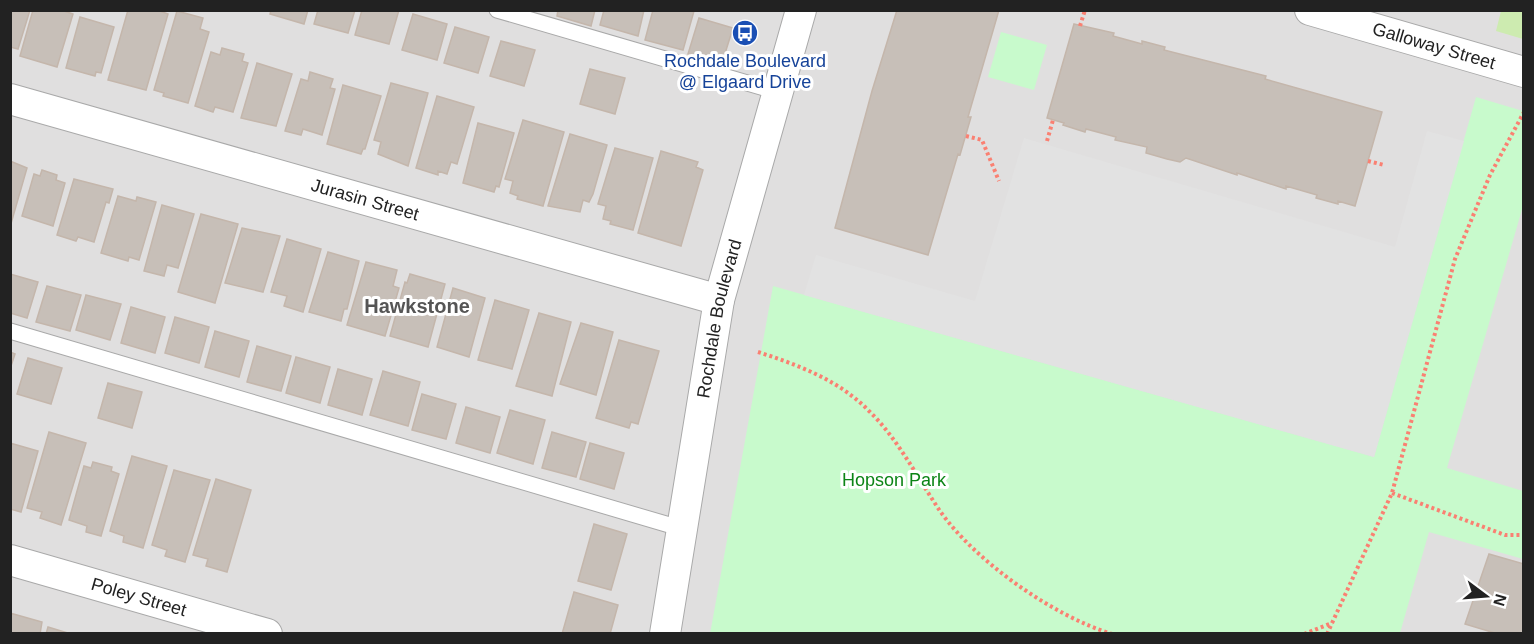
<svg xmlns="http://www.w3.org/2000/svg" width="1534" height="644" font-family="Helvetica,sans-serif">
  <style>
    .residential { fill: #e0dfdf }
    .grass { fill: #cdebb0 }
    .park { fill: #c8facc }
    .parking { fill: #e2e2e2 }
    .building { fill: #c7bfb8; stroke: #c4b6ab; stroke-width: 1.5 }
    .lines { fill: none; stroke-linecap: round; stroke-linejoin: round }
    .service-casing { stroke: #a9a9a9; stroke-width: 17 }
    .minor-casing { stroke: #a9a9a9; stroke-width: 32 }
    .path { stroke: #fa8072; stroke-width: 4; stroke-dasharray: 3 3; stroke-linecap: butt }
    .service { stroke: #fff; stroke-width: 15 }
    .minor { stroke: #fff; stroke-width: 30 }
    .labels { text-anchor: middle; stroke-width: 6; stroke-linejoin: round; paint-order: stroke }
    .street-label { font-size: 18px; fill: #222; stroke: #fff }
    .transit-label { font-size: 18px; fill: #164399; stroke: #fff }
    .park-label { font-size: 18px; fill: #0c8416; stroke: #fff }
    .neighbourhood-label { font-size: 20px; font-weight: bold; fill: #555; stroke: #fff }
  </style>
  <rect width="100%" height="100%" fill="#f2efe9"/>
  <path class="residential" d="M11,11H1523V633H11Z"/>
  <path class="grass" d="M1501,11H1523V39L1496,31Z"/>
  <path class="park" d="M1001,32L1047,45L1034,90L988,77Z
    M1476,97L1523,111V206L1447,468L1523,491V559L1429,532L1400,633L710,634L773,286L1374,457Z"/>
  <path class="parking" d="M1427,131L1464,141L1374,457L804,295L816,255L975,301L1024,138L1395,247Z"/>
  <path class="building" d="M10,10H30L18,49L10,47Z
    M33,10H61L73,14L57,67L20,56Z
    M128,10H157L168,14L146,90L108,80Z
    M271,10H308L304,24L270,14Z
    M318,10H355L348,33L314,24Z
    M362,10H399L389,44L355,35Z
    M558,10H595L591,26L557,16Z
    M604,10H644L638,36L600,25Z
    M653,10L694,11L683,50L645,40Z
    M897,10H999L968,117H971L960,155L958,154L928,255L835,228L872,91Z
    M177,11L203,18L200,29L209,32L188,103L163,96L164,93L154,90Z
    M413,14L447,24L437,60L402,50Z
    M80,17L114,27L101,73L96,72L95,76L66,68Z
    M699,18L733,28L722,63L688,54Z
    M1074,24L1114,33L1113,36L1142,44V41L1165,47L1164,50L1266,76L1265,79L1382,112L1355,206L1338,201V204L1316,198L1317,195L1286,186V189L1237,173V175L1186,158L1180,162L1167,159L1146,153L1147,147L1115,140L1116,137L1086,129L1085,132L1063,125L1064,123L1047,118Z
    M455,27L489,37L478,73L444,63Z
    M501,41L535,50L524,86L490,76Z
    M222,48L244,54L242,61L248,63L233,112L215,107L213,112L195,106L211,52L220,55Z
    M257,63L292,74L276,126L241,118Z
    M590,69L625,78L615,114L580,104Z
    M310,72L333,79L330,88L335,89L322,135L303,129L301,135L285,131L301,79L308,81Z
    M391,83L428,93L408,166L378,154L381,142L374,140Z
    M343,85L381,96L365,149H363L361,154L327,144Z
    M437,96L474,107L457,164L451,162L447,174L438,171V175L416,168Z
    M523,120L564,132L543,206L517,199L518,196L510,193L513,181L505,179Z
    M478,123L514,133L499,187L496,186L494,192L463,183Z
    M570,134L607,145L593,194L589,202L583,200L580,212L548,206Z
    M615,148L653,158L633,230L610,224L611,221L603,219L606,206L598,204Z
    M661,151L698,162L696,167L703,170L681,246L638,233Z
    M10,161L27,168L10,227Z
    M42,170L57,175L56,180L65,183L53,226L22,216L34,174L40,176Z
    M74,179L113,189L109,203L106,202L94,242L78,237L76,241L57,235Z
    M118,196L136,201L137,197L156,202L139,260L129,257L128,261L101,253Z
    M162,205L194,214L178,268L167,265L164,276L144,271Z
    M201,214L238,224L215,303L178,292Z
    M242,228L280,236L263,292L225,283Z
    M287,239L321,249L303,312L284,306L287,296L271,292Z
    M328,252L359,261L347,309H344L341,321L309,312Z
    M366,262L397,270L393,286L399,288L385,336L347,325Z
    M10,274L38,282L27,318L10,313Z
    M410,274L445,284L428,347L390,336L405,282L407,283Z
    M47,286L81,295L70,331L36,322Z
    M453,288L485,298L469,357L437,347Z
    M86,295L121,304L110,340L76,330Z
    M495,300L529,310L512,369L478,360Z
    M131,307L165,317L155,353L121,343Z
    M539,313L571,322L552,396L516,386Z
    M175,317L209,327L199,363L165,353Z
    M581,323L613,332L596,395L560,384Z
    M215,331L249,341L239,377L205,367Z
    M619,340L659,351L638,424L631,422L629,428L596,418Z
    M257,346L291,356L281,391L247,382Z
    M10,352L15,354L10,369Z
    M296,357L330,367L320,403L286,393Z
    M28,358L62,368L51,404L17,394Z
    M338,369L372,379L362,415L328,405Z
    M383,371L420,382L408,426L370,415Z
    M108,383L142,392L132,428L98,418Z
    M422,394L456,404L446,439L412,430Z
    M466,407L500,417L490,453L456,443Z
    M510,410L545,420L533,464L497,453Z
    M49,432L86,443L61,525L40,518L42,512L27,508Z
    M552,432L586,442L576,477L542,468Z
    M10,443L38,451L21,512L10,509Z
    M590,443L624,453L614,489L580,479Z
    M132,456L167,466L143,548L123,542L124,536L110,531Z
    M93,462L112,467L111,471L119,474L101,536L86,532L87,526L69,520L84,466L91,468Z
    M174,470L210,480L185,562L165,556L167,550L152,545Z
    M216,479L251,490L227,572L206,566L208,559L193,555Z
    M594,524L627,534L611,590L578,581Z
    M1489,554L1524,564V634H1498L1465,624Z
    M574,592L618,605L610,634H562Z
    M10,613L42,622L40,634H10Z
    M48,627L71,634H46Z"/>
  <g class="lines">
    <g class="service-casing">
      <path id="service" d="M497,10L778,92
        M10,331L683,529"/>
    </g>
    <g class="minor-casing">
      <g id="minor">
        <path id="s1" d="M1310,10L1524,72"/>
        <path id="s2" d="M10,99L719,300"/>
        <path id="s3" d="M10,560L267,634"/>
        <path id="s4" d="M665,634L719,300L801,10"/>
      </g>
    </g>
    <path class="path" d="M1080,26L1085,10
      M966,136L982,140L999,181
      M1047,141L1053,120
      M1368,161L1384,165
      M758,352C798,365 839,380 869,411C898,439 917,477 940,511C975,561 1053,616 1112,634
      M1392,493L1505,535H1524
      M1304,634L1332,623
      M1327,634L1392,493L1455,259L1490,175L1524,112"/>
    <use href="#service" class="service"/>
    <use href="#minor" class="minor"/>
  </g>
  <defs>
    <g id="bus-disc" transform="scale(1.35)"><circle r="9.5" fill="#1a4fb4" stroke="#fff"/><path d="M-5-6H5V4H4V6H2V4H-2V6H-4V4H-5ZM-3.5-4V0h7V-4ZM-3.5 1.2v1.5H-2V1.2ZM2 1.2v1.5H3.5V1.2Z" fill="#fff"/></g>
  </defs>
  <g fill-rule="evenodd">
    <use href="#bus-disc" x="745" y="33"/>
  </g>
  <g class="labels">
    <g class="street-label">
      <text dy="6" stroke="none"><textPath href="#s1" startOffset="129">Galloway Street</textPath></text>
      <text dy="6" stroke="none"><textPath href="#s2" startOffset="369">Jurasin Street</textPath></text>
      <text dy="6" stroke="none"><textPath href="#s4" startOffset="320">Rochdale Boulevard</textPath></text>
      <text dy="6" stroke="none"><textPath href="#s3" startOffset="134">Poley Street</textPath></text>
    </g>
    <g class="transit-label">
      <text x="745" y="67">Rochdale Boulevard<tspan x="745" dy="21">@ Elgaard Drive</tspan></text>
    </g>
    <g class="park-label">
      <text x="894" y="486">Hopson Park</text>
    </g>
    <g class="neighbourhood-label">
      <text x="417" y="313">Hawkstone</text>
    </g>
  </g>
  <rect width="1534" height="644" fill="none" stroke="#222222" stroke-width="24"/>
  <g transform="translate(1486 596) rotate(106)" stroke="#ffffff" stroke-width="4.5" paint-order="stroke">
  <path d="M0-4.5L10 22L0 15L-10 22Z" fill="#222222"/>
  <text y="-9" font-size="16" font-weight="bold" text-anchor="middle" fill="#222222">N</text>
  </g>
</svg>
